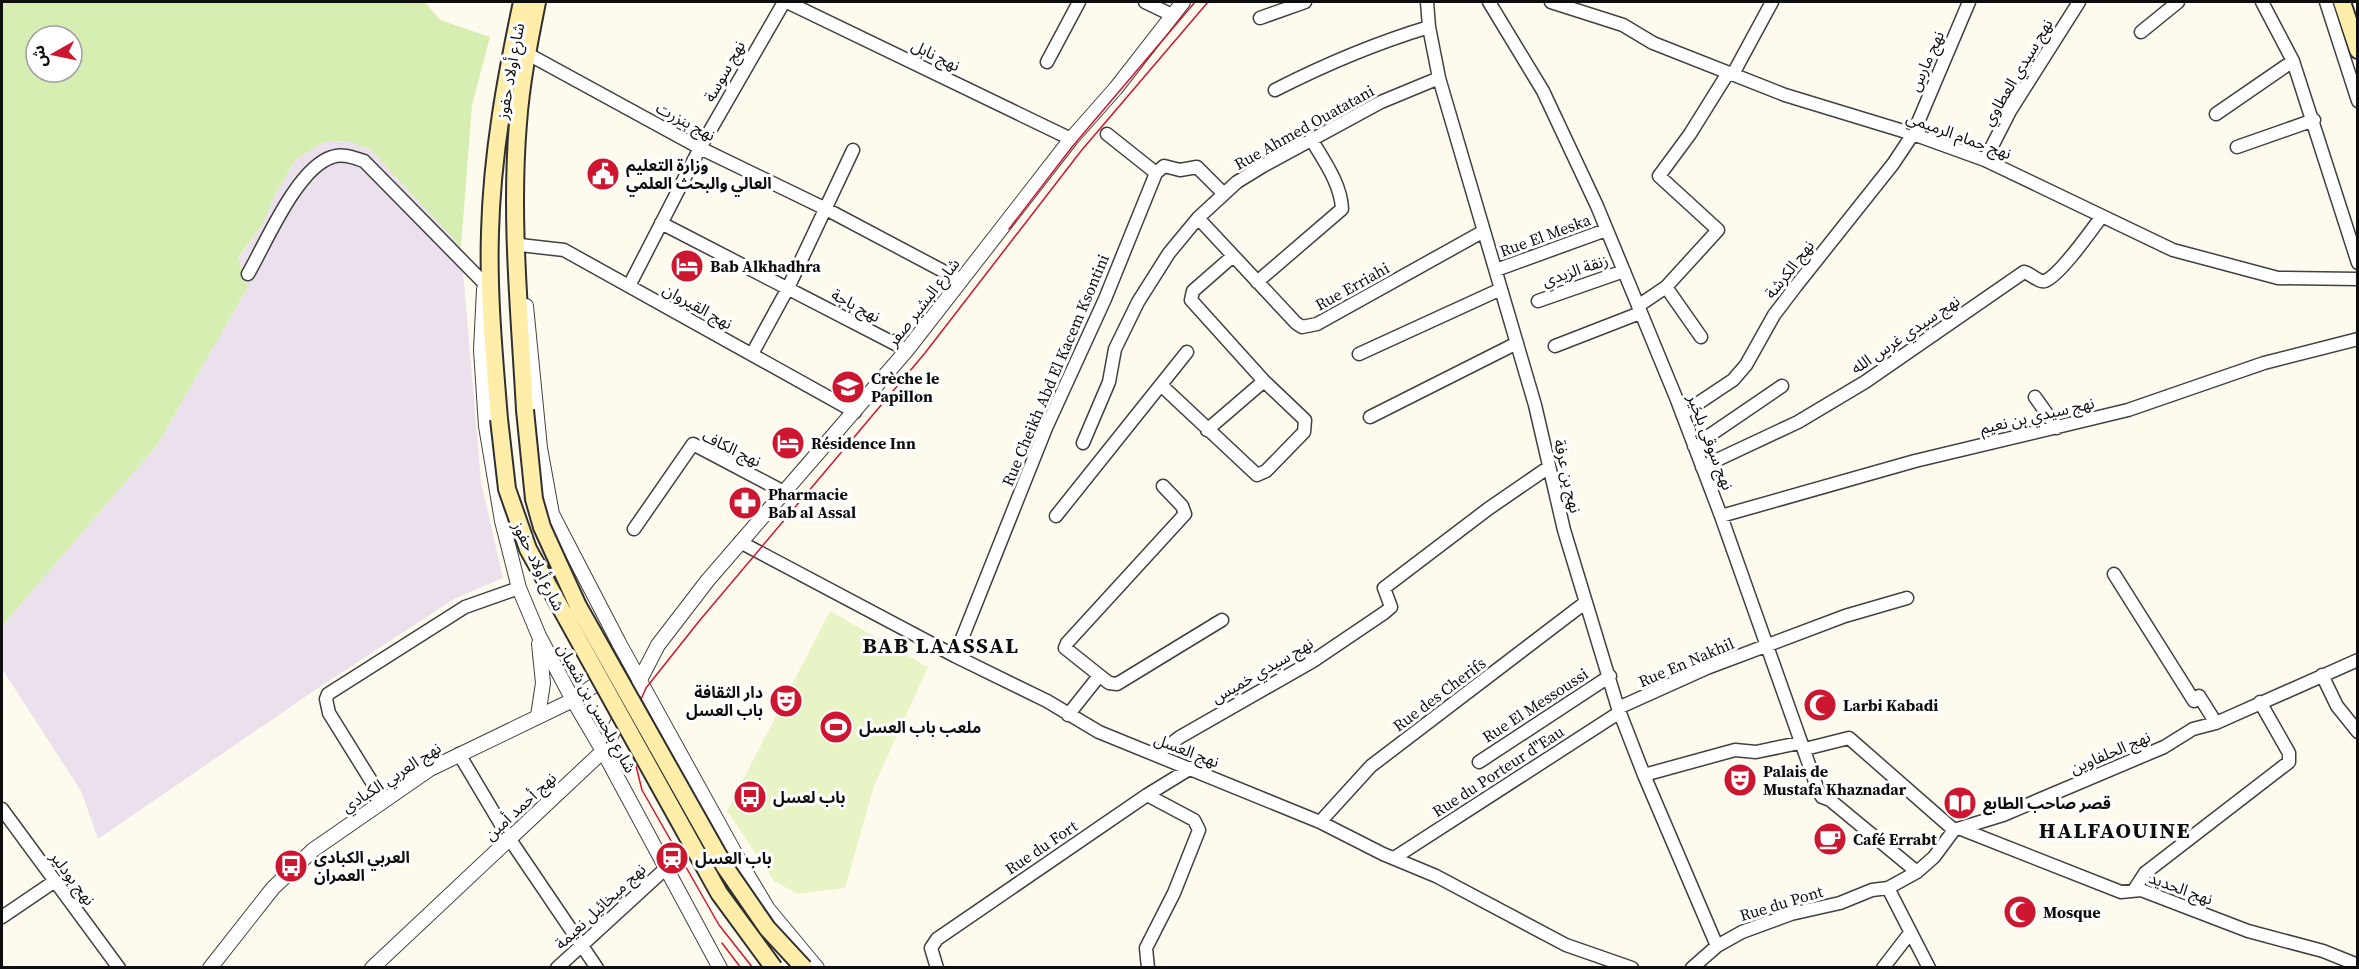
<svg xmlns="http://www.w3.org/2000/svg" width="2359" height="969" font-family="'Source Serif 4','Noto Sans Arabic',serif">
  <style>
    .industrial { fill: #ebe1ed }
    .green { fill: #d7eeb3; fill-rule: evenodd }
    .pitch { fill: #e8f4c6 }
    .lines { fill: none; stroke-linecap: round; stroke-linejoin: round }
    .minor-casing { stroke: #414141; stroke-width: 15 }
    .tertiary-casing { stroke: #414141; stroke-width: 16 }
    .secondary-casing { stroke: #303030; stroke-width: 20 }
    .minor { stroke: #fff; stroke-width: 12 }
    .tertiary { stroke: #fff; stroke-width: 14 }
    .secondary { stroke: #ffeea9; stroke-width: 16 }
    .tram { stroke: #cd162f; stroke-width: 1.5 }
    .secondary-bridge-casing { stroke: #303030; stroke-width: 20; stroke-linecap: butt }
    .secondary-bridge { stroke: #ffeea9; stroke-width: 16 }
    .labels { text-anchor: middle; stroke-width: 6; stroke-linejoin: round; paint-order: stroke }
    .street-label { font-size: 16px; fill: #0e0e0e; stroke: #fff }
    .poi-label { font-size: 16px; font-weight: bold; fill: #0e0e0e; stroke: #fff; text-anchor: start }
    .district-label { font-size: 22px; font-weight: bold; letter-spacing: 1.5px; fill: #0e0e0e; stroke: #fff }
  </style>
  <rect width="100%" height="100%" fill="#fffaee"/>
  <path class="industrial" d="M347,141L370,149L461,247L481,482L503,578L454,599L318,688L98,839L81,791L2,669V626L157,445L248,287L238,259L262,225L275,195L295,160L324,142Z"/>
  <path class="green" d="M2,2H425L440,20L490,37L472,105L461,247L370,149L347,141L324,142L295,160L275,195L262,225L238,258L248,287L157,445L2,626ZM36,36H72V72H36Z"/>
  <path class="pitch" d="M830,611L928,667L874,786L845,888L798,894L774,881L727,811Z"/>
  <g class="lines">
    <g class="minor-casing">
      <path id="minor" d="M787,2L1071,139
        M1145,2L1172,15
        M1427,2L1429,27L1439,78L1535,405L1564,530L1618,708L1644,775L1717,946
        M1489,2L1543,91L1597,206L1677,400L1721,516L1818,790L1822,797L1830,800L1917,872
        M1551,2L1623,25L1653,43L1785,95L1913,134L1985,160L2173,250L2278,278L2358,279
        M2262,2L2293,61L2358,263
        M2326,2L2358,101
        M1260,18L1305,2
        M2141,32L2178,2
        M526,53L700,148L826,209L960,280
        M1047,62L1079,2
        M1733,74L1772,2
        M1275,90C1324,65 1376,43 1429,27
        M2216,114L2293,61
        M1107,134L1156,173
        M2237,147L2314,120
        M1985,160L2010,111L2079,2
        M1198,218L1296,323L1302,327L1317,324L1484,231
        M661,223L907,350
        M520,245L564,250L855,412
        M1496,270L1606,230
        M248,274C266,243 297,168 332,157C343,153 354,158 364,161L485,284
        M1257,282L1342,209C1341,184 1324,161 1311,139
        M629,286L700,148L784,2
        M1666,287L1701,337
        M1538,301L1624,271
        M1638,306L1666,287L1718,230L1659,176L1690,134L1728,73
        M1555,346L1640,313
        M752,354L788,288L853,150
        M1359,354L1501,289
        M1161,385L1257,475L1266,471L1304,432L1305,420L1264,381L1191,300L1193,291L1233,256
        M2035,397L2057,428
        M1682,414L1733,380L1746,365L1774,315L1796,286L1893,164L1913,134L1969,2
        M1370,417L1517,343
        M1207,430L1264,381
        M1083,443L1109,382L1115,349L1138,302L1169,253L1198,218L1237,182L1263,166L1381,102L1439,78
        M1694,446L1782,386
        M1702,467L1798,422L1865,382L2024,272C2030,273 2039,283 2045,281C2060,275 2091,231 2102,216
        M1163,486L1182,506L1185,514L1067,643L1065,648L1109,683L1117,684L1222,620
        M1056,516L1187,352
        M1721,516L1915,461L2128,410L2264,363L2358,339
        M634,529L693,444L784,492
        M740,542L955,656L1047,701L1099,732L1320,822L1383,854L1436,876L1566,945L1632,968
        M2114,574L2194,701L2199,696L2216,723
        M955,656L1046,428L1105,299L1156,173L1164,166L1180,170L1197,167L1223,193
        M2322,675L2337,706L2358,732
        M1618,708L1707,668L1845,616L1907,598
        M1068,715L1099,676
        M1805,749L1849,738L1954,830
        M459,754L509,838L597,968
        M1156,755L1180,737L1313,661L1384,613L1391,607L1384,588L1488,509L1549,467
        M1479,762L1610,676
        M1644,775L1735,750L1756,752L1799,743
        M1147,795L1194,820L1199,830L1174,893L1146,948L1148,968
        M383,800L329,713L326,699L328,694L465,607L519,588
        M2,809L119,968
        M1320,822L1371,766L1586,602
        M1961,829L2121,892L2141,890L2248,931L2323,951L2358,965
        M1394,858L1620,712
        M1888,888L1929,968
        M2134,890L2145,873L2289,762V753L2260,702
        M2,917L55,881
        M557,968L665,869
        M937,968L931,948L937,939L1147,795L1191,768
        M1692,968L1717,946L1742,932L1791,914L1840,903L1872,890L1888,888L1917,872L1934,857L1954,830L2003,815L2164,747L2193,729L2216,723L2358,660
        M1883,968L1910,933"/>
    </g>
    <g class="tertiary-casing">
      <path id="tertiary" d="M484,289L481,350L486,426L502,521L519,588L539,636L573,700L603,751L720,968
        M526,306L540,448L552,514L619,643L741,864L768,909L817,968
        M538,716L543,683L539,644
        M210,968L273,888L313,850L430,769L573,700L608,676
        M372,968L603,751L658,645L708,580L907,350L1071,139L1116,88L1183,2"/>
    </g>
    <g class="secondary-casing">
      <path id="secondary" d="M2342,2L2358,50
        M525,410C520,315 510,219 518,123C521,82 529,42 537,2
        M499,419C494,357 488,294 490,232C492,154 506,77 522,2"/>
    </g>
    <use href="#minor" class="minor"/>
    <use href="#tertiary" class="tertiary"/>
    <use href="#secondary" class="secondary"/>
    <path class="tram" d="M1009,229L1072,147L1195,2
      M722,943L741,968
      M753,968L719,925L642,790L633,754V718L646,688L700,620L925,353L1081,151L1208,2"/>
    <g class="secondary-bridge-casing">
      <path id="secondary-bridge" d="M525,410L534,499L542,527L578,606L725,867L767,928L804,968
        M499,419L507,489L528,549L719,893L774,968"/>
    </g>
    <use href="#secondary-bridge" class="secondary-bridge"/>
  </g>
  <defs>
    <g id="civic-disc" transform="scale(1.725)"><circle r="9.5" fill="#cd162f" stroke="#fff"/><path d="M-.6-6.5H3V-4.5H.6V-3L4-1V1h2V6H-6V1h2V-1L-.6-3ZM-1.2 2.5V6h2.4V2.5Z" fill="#fff"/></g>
    <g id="hotel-disc" transform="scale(1.725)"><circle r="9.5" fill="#cd162f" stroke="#fff"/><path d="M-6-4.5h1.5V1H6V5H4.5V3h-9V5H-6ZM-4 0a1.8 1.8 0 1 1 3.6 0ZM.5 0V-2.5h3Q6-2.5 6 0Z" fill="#fff"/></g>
    <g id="school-disc" transform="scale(1.725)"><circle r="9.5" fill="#cd162f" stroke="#fff"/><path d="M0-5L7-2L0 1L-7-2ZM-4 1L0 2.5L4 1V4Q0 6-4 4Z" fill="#fff"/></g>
    <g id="pharmacy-disc" transform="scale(1.725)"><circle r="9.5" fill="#cd162f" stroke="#fff"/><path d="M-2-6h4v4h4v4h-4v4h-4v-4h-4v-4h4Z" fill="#fff"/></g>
    <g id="theatre-disc" transform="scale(1.725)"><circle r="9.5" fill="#cd162f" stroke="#fff"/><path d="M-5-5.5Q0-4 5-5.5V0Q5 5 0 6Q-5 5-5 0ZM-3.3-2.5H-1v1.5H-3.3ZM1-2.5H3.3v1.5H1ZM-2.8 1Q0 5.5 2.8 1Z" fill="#fff"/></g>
    <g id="mosque-disc" transform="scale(1.725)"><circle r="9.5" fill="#cd162f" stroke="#fff"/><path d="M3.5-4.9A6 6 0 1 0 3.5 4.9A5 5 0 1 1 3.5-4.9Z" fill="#fff"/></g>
    <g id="stadium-disc" transform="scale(1.725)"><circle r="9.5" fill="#cd162f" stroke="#fff"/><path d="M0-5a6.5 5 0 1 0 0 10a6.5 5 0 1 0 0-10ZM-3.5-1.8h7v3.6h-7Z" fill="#fff"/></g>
    <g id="bus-disc" transform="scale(1.725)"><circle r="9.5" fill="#cd162f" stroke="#fff"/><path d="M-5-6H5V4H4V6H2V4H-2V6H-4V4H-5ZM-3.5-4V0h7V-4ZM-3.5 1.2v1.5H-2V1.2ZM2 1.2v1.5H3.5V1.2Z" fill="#fff"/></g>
    <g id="library-disc" transform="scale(1.725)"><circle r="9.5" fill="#cd162f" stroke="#fff"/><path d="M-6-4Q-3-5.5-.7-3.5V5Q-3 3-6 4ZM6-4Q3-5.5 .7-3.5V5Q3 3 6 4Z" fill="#fff"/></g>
    <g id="cafe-disc" transform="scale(1.725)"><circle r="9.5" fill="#cd162f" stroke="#fff"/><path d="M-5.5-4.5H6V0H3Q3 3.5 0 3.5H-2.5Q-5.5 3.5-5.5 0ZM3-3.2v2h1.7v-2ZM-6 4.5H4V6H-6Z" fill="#fff"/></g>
    <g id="station-disc" transform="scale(1.725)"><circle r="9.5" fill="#cd162f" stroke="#fff"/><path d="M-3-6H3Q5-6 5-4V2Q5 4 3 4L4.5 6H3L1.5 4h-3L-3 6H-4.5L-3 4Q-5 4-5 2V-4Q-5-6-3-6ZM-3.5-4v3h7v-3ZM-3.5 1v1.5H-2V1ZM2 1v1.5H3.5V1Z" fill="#fff"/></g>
  </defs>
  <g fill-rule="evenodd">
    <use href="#civic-disc" x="603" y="174"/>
    <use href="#hotel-disc" x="687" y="266"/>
    <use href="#school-disc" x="848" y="387"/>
    <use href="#hotel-disc" x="788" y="443"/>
    <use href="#pharmacy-disc" x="745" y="503"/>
    <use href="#theatre-disc" x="786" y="701"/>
    <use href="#mosque-disc" x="1820" y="705"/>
    <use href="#stadium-disc" x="836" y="727"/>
    <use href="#theatre-disc" x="1740" y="780"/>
    <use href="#bus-disc" x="750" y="797"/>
    <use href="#library-disc" x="1960" y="803"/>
    <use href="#cafe-disc" x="1830" y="839"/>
    <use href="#station-disc" x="672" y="858"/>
    <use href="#bus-disc" x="291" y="866"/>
    <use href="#mosque-disc" x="2020" y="912"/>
  </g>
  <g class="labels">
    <g class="street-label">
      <text transform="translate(936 55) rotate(26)" y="6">نهج نابل</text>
      <text transform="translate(1926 61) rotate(-66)" y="6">نهج مارس</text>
      <text transform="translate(510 71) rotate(-80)" y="6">شارع أولاد حفوز</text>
      <text transform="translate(724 71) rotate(-61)" y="6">نهج سوسة</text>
      <text transform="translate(2017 72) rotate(-59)" y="6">نهج سيدي العطاوي</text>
      <text transform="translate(686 121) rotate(28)" y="6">نهج بنزرت</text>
      <text transform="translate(1304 127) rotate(-29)" y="6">Rue Ahmed Ouatatani</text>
      <text transform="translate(1959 135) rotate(20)" y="6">نهج حمام الرميمي</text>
      <text transform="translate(1545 235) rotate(-20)" y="6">Rue El Meska</text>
      <text transform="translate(1789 269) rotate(-52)" y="6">نهج الكرشة</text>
      <text transform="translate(1575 270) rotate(-19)" y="6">زنقة الزيدي</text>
      <text transform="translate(1352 286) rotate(-29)" y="6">Rue Erriahi</text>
      <text transform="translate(923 302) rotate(-52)" y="6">شارع البشير صفر</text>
      <text transform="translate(856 305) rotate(28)" y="6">نهج باجة</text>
      <text transform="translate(698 306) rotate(29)" y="6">نهج القيروان</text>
      <text transform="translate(1905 334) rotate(-34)" y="6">نهج سيدي غرس الله</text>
      <text transform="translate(1055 370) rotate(-67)" y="6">Rue Cheikh Abd El Kacem Ksontini</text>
      <text transform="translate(2037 415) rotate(-13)" y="6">نهج سيدي بن نعيم</text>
      <text transform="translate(1711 442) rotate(69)" y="6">نهج سوقي بلخير</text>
      <text transform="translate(732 448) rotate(26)" y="6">نهج الكاف</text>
      <text transform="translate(1568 476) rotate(77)" y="6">نهج بن عرفة</text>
      <text transform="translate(539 566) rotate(64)" y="6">شارع أولاد حفوز</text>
      <text transform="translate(1686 662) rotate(-23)" y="6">Rue En Nakhil</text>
      <text transform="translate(1262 670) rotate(-30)" y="6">نهج سيدي خميس</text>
      <text transform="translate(1439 694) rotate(-37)" y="6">Rue des Cherifs</text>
      <text transform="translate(1535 705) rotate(-33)" y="6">Rue El Messoussi</text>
      <text transform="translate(597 708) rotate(61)" y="6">شارع بلحسن بن شعبان</text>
      <text transform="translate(1187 750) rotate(21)" y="6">نهج العسل</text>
      <text transform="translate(2110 752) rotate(-23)" y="6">نهج الحلفاوين</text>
      <text transform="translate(1498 771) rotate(-33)" y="6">Rue du Porteur d"Eau</text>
      <text transform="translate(391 777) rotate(-33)" y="6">نهج العربي الكبادي</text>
      <text transform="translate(520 806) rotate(-43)" y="6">نهج أحمد أمين</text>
      <text transform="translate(1041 847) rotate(-34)" y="6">Rue du Fort</text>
      <text transform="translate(73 878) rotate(53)" y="6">نهج بودلير</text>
      <text transform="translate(2181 888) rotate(20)" y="6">نهج الحديد</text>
      <text transform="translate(1781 903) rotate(-17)" y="6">Rue du Pont</text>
      <text transform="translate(600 906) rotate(-43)" y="6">نهج ميخائيل نعيمة</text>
    </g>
    <g class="poi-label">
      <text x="626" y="171">وزارة التعليم<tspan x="626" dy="18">العالي والبحث العلمي</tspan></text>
      <text x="710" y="272">Bab Alkhadhra</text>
      <text x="871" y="384">Crèche le<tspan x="871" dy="18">Papillon</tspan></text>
      <text x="811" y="449">Résidence Inn</text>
      <text x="768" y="500">Pharmacie<tspan x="768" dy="18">Bab al Assal</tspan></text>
      <text x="763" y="698" text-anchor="end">دار الثقافة<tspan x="763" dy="18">باب العسل</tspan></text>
      <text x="1843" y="711">Larbi Kabadi</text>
      <text x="859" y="733">ملعب باب العسل</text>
      <text x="1763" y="777">Palais de<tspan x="1763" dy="18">Mustafa Khaznadar</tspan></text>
      <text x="773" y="803">باب لعسل</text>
      <text x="1983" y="809">قصر صاحب الطابع</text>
      <text x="1853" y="845">Café Errabt</text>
      <text x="314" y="863">العربي الكبادي<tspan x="314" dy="18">العمران</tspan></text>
      <text x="695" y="864">باب العسل</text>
      <text x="2043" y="918">Mosque</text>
    </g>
    <g class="district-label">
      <text x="941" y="653">BAB LAASSAL</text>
      <text x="2115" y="838">HALFAOUINE</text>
    </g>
  </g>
  <rect width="2359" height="969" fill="none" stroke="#0e0e0e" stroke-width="6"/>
  <g transform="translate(54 54) rotate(261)"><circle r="28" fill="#ffffff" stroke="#9f9f9f" stroke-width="1.5"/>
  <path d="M0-4.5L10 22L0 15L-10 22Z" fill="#cd162f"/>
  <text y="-9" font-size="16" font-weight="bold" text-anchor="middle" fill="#0e0e0e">ش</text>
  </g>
</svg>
